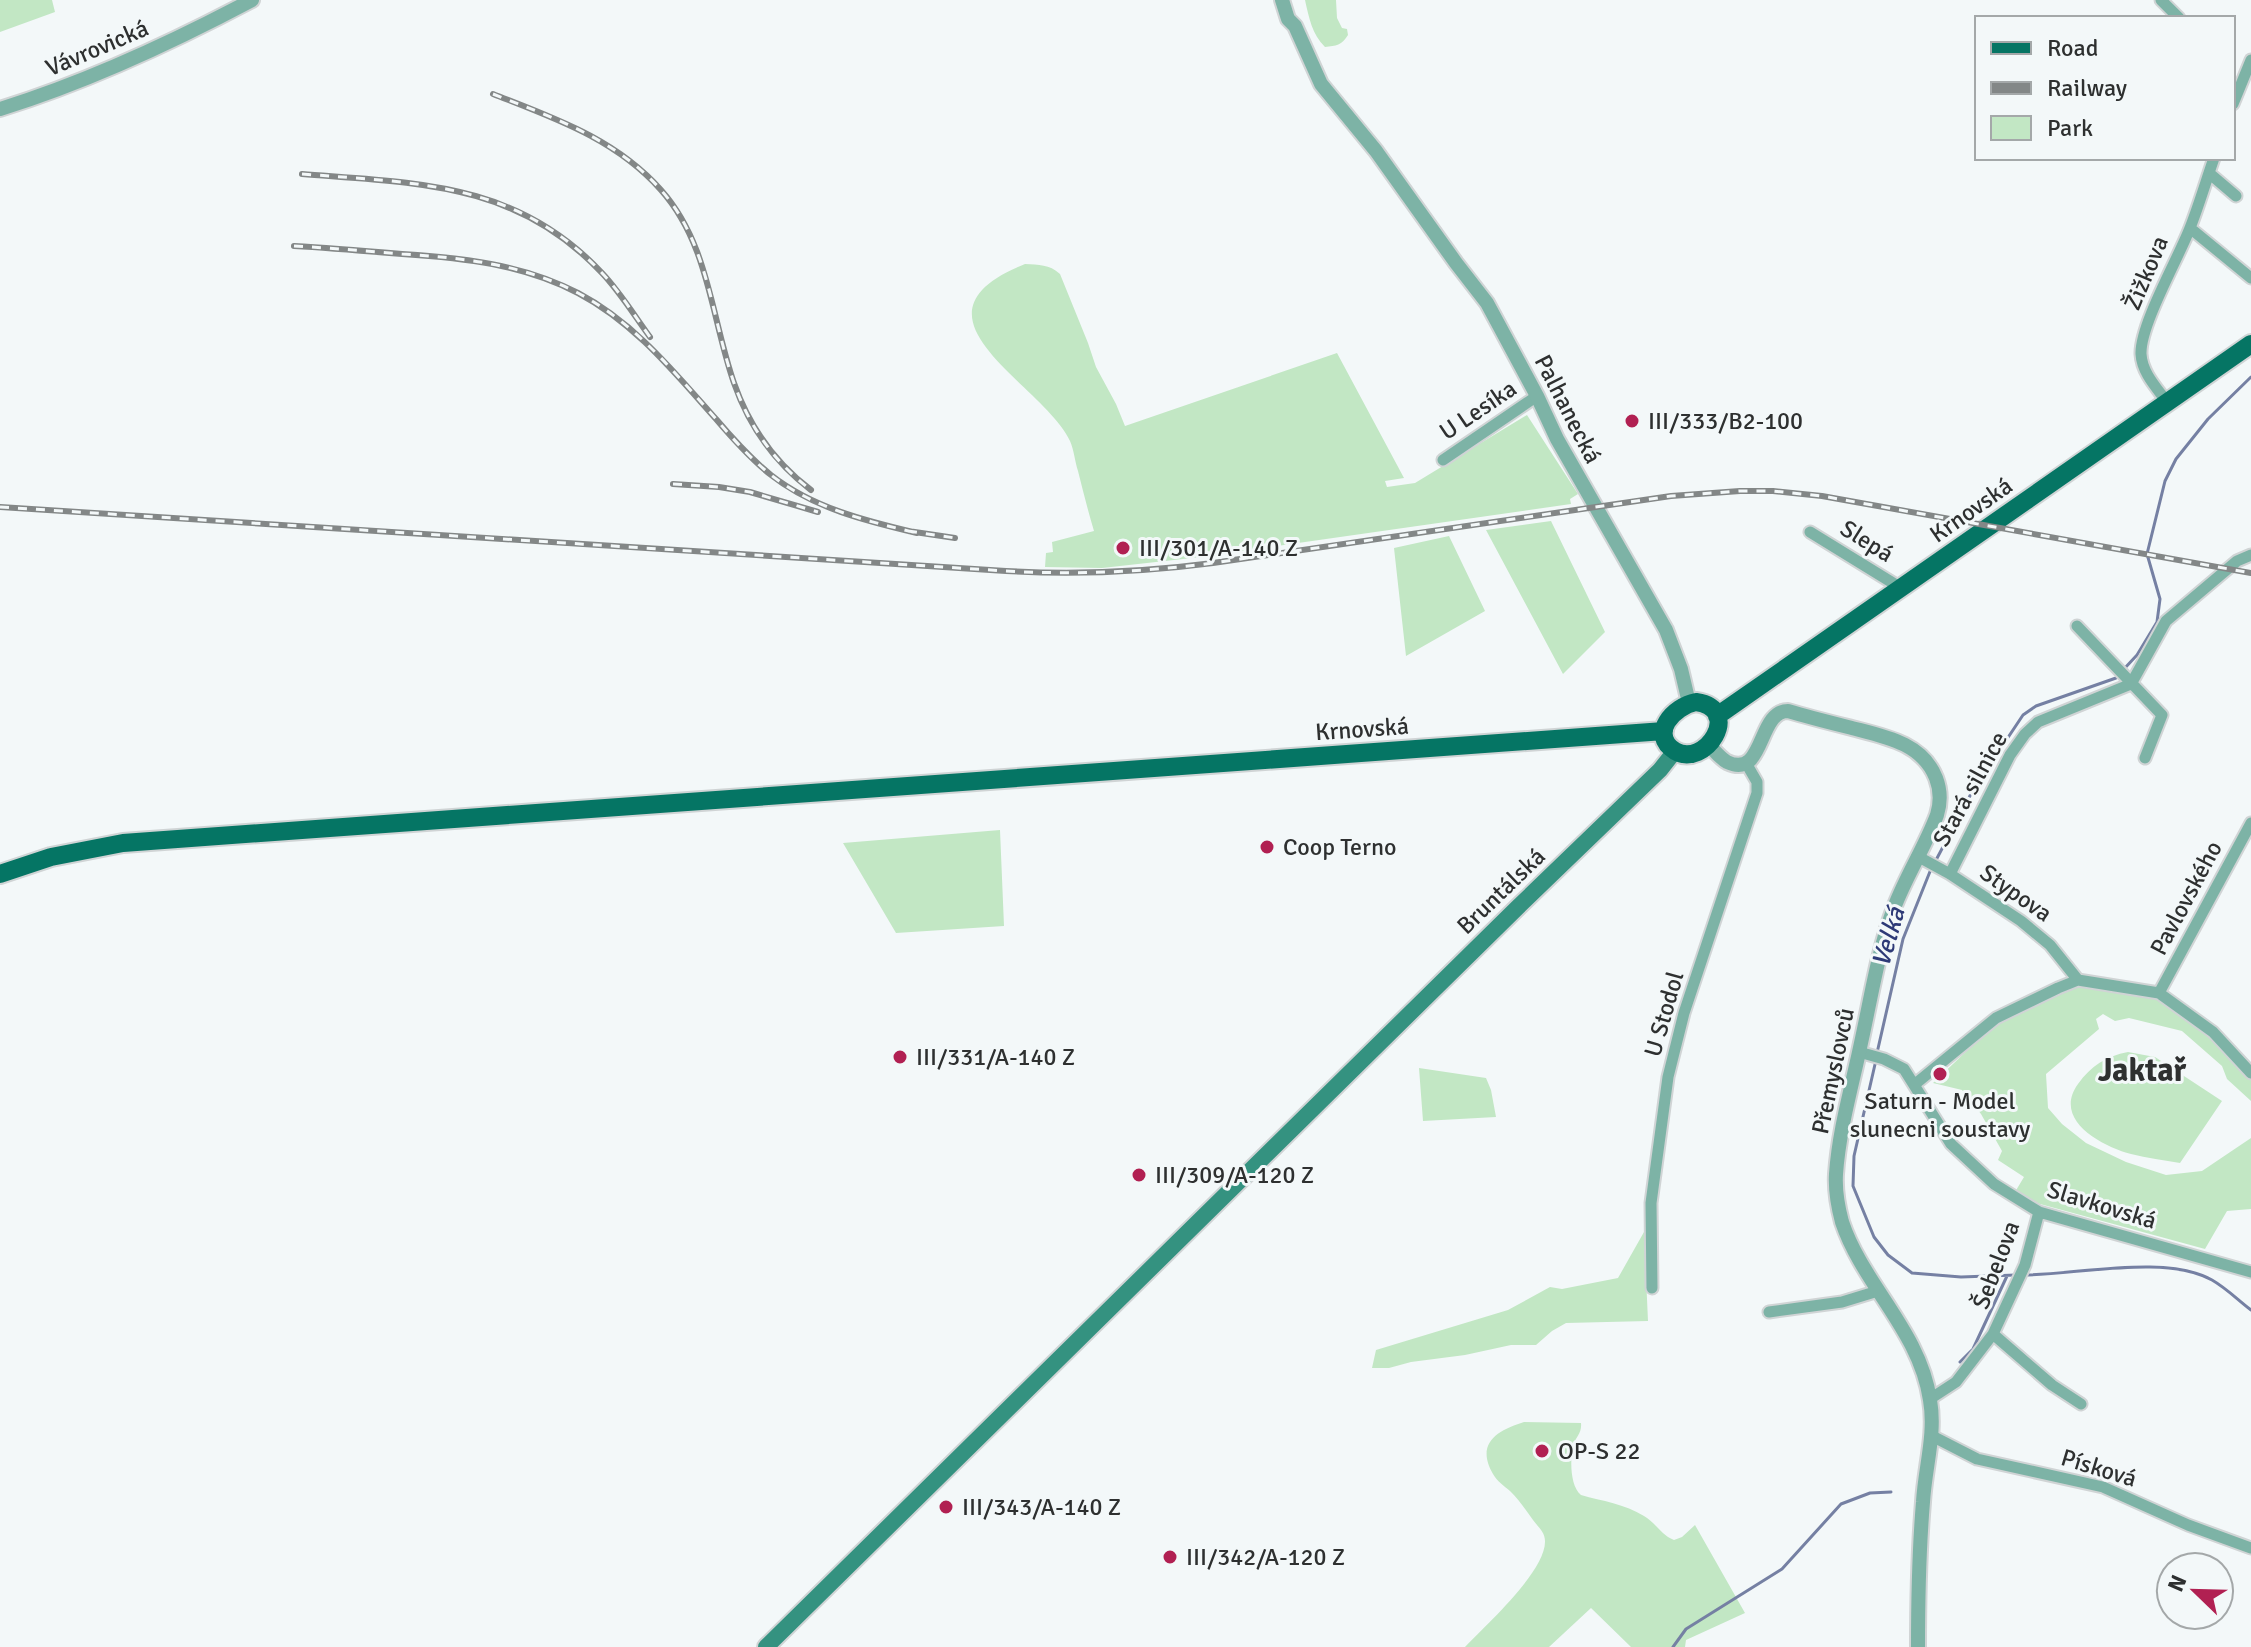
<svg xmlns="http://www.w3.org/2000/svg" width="2251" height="1647" font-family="Signika,sans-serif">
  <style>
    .green { fill: #c2e7c4 }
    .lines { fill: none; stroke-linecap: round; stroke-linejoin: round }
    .stream { stroke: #7580a3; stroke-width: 3 }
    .minor-casing { stroke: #d0d4d5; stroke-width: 15 }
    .tertiary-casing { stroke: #d0d4d5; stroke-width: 18 }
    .secondary-casing { stroke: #d0d4d5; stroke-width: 20 }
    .primary-casing { stroke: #d0d4d5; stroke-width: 22 }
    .minor { stroke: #7db3a6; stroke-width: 11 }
    .tertiary { stroke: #7db3a6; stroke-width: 14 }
    .secondary { stroke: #349280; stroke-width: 16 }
    .primary { stroke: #057564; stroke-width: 18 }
    .rail-casing { stroke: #838787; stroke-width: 6 }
    .rail { stroke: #f3f8f9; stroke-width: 3; stroke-dasharray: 9; stroke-linecap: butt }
    .poi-dot { fill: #b12052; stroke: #f3f8f9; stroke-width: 3 }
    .labels { text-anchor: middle; stroke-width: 6; stroke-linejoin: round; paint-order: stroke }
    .street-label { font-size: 24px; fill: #2e3030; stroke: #f3f8f9 }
    .poi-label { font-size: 24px; fill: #2e3030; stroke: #f3f8f9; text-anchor: start }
    .water-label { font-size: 26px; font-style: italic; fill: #2e3a77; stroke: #f3f8f9 }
    .district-label { font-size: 32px; font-weight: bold; fill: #2e3030; stroke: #f3f8f9 }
  </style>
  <rect width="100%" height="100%" fill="#f3f8f9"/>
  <path class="green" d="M0,0H52L55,12L0,32Z
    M1305,0H1336L1337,18L1342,28L1347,29L1348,35C1342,45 1336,46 1325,47C1312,34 1309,18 1305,0Z
    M1025,264C1039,265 1049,264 1060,274L1088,343L1096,367L1116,404L1125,426L1337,353L1404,478L1385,481L1387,487L1415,483L1527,415L1578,494L1570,499L1571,504L1201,557L1102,568L1045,567L1046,553L1053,552L1052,542L1094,531C1088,511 1083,491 1078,471C1075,462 1074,450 1070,441C1043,383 894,316 1025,264Z
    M1551,521L1605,632L1563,674L1486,530Z
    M1449,536L1485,611L1406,656L1394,548Z
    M1000,830L1004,926L896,933L843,843Z
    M2080,985L2156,996L2210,1033L2251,1080V1101L2227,1079L2222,1066L2182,1031L2129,1018L2115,1021L2103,1014L2096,1019L2099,1029L2046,1074L2048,1108L2062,1124L2086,1143L2126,1162L2166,1175L2202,1171L2251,1138V1209L2227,1211L2205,1249L2040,1204L2015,1192L2024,1177L1998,1160L2002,1151L1981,1114L1962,1090L1933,1083L1995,1024Z
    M2128,1052L2155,1057L2222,1101L2180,1163C2164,1160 2147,1158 2131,1154C2102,1146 2052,1120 2078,1084C2091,1066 2106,1056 2128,1052Z
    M1419,1068L1486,1078L1491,1090L1496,1117L1423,1121Z
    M1644,1232L1648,1321L1566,1323L1552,1331L1536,1345H1511L1465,1355L1411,1362L1389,1368H1372L1376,1350L1508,1310L1550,1287L1562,1289L1618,1278Z
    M1524,1422L1581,1423C1582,1434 1576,1436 1573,1446C1570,1460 1570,1486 1581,1495C1602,1501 1625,1504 1644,1516C1656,1523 1661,1535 1674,1540L1682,1537L1695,1525L1745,1613L1686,1640L1685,1647H1631L1591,1608L1549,1647H1465C1486,1625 1546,1571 1545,1541C1545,1532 1538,1527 1533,1520C1526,1510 1519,1500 1510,1491C1504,1486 1497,1481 1493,1474C1475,1443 1498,1430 1524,1422Z"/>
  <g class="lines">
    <path class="stream" d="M2124,669L2137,655L2157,622L2160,599L2147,554L2165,481L2176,459L2208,419L2251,377
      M1935,862L1973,790L2023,715L2036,706L2116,678L2119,675
      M1877,1053L1903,939L1931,869
      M1876,1060L1854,1156L1853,1186L1874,1237L1888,1255L1912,1273L1961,1277L2016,1275
      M2023,1275C2076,1275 2166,1254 2212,1280C2226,1288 2238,1300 2251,1310
      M1960,1362L1973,1349L2007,1276
      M1673,1647L1686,1629L1782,1569L1841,1504L1870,1493L1891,1492"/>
    <g class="minor-casing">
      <path id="minor" d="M2161,0L2179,18
        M2233,104L2251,60
        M2209,173L2236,196
        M2190,228L2251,278
        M2167,402C2157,388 2142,373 2141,354C2140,325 2178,259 2190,228C2199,205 2206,181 2214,158
        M1443,460L1537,396
        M1810,532L1901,588
        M2077,626L2162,715L2145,758
        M1917,856L1950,874L2021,921L2050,945L2078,980
        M1950,874L2010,755L2025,734L2038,722L2131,684L2166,621L2237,561L2251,555
        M2159,993L2251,823
        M1859,1052L1884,1059L1904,1069L1951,1144L1994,1184L2039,1212L2251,1272
        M1914,1085L1996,1018L2058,988L2078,980L2159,993L2213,1032L2251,1073
        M1652,1288L1651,1203L1668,1077L1684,1013L1757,793V782L1746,763
        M1769,1312L1842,1302L1878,1291
        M1993,1334L2052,1385L2081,1404
        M1930,1399L1956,1382L1993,1334L2025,1265L2039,1212
        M1932,1436L1977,1459L2103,1487L2188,1525L2251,1548"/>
    </g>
    <g class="tertiary-casing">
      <path id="tertiary" d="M1282,0L1288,19L1295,26L1321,84L1376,151L1456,263L1487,303L1537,396L1557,439L1666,630L1681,669L1689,703
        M0,109C87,82 171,43 252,0
        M1708,744C1714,750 1720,758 1727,762C1765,780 1757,711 1788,711C1808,717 1828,722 1848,727C1882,736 1922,742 1936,778C1941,791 1941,802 1937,815C1925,847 1906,876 1894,908C1878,951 1871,998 1861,1043C1852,1086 1839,1130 1836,1174C1835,1190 1838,1207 1842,1222C1863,1285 1920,1331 1930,1400C1936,1434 1925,1467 1923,1502C1919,1550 1918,1599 1918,1647"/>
    </g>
    <g class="secondary-casing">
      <path id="secondary" d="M766,1647L1518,907L1660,770L1675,751"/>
    </g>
    <g class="primary-casing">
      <path id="primary" d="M1696,702C1744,709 1705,769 1675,751C1648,734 1674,706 1696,702Z
        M1717,716L2251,344
        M0,874L51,857L123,843L1664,731"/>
    </g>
    <use href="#minor" class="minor"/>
    <use href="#tertiary" class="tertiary"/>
    <use href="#secondary" class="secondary"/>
    <use href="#primary" class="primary"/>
    <g class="rail-casing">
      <path id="rail" d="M493,94C554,118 616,139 661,190C709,244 711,317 734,383C749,426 774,462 811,490
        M302,174C417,183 517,182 602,273C620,292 634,315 650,337
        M294,246C330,248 366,251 402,254C464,258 522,264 578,293C635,323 674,372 716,419C733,439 751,459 771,475C813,508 866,521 917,533
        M673,484L719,487L750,492L818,512
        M0,507L1006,571C1076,575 1144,572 1213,563L1671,496L1740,491H1773L1822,496L2251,573
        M908,531L955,538"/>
    </g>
    <use href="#rail" class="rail"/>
  </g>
  <g class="poi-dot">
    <circle cx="1632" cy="421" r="8"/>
    <circle cx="1123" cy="548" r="8"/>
    <circle cx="1267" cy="847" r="8"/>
    <circle cx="900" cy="1057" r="8"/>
    <circle cx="1940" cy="1074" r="8"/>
    <circle cx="1139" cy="1175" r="8"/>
    <circle cx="1542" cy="1451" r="8"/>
    <circle cx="946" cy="1507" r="8"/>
    <circle cx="1170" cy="1557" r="8"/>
  </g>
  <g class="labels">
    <g class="street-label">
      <text transform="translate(97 48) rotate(-23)" y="8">Vávrovická</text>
      <text transform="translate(2146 273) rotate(-67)" y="8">Žižkova</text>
      <text transform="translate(1568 409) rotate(63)" y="8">Palhanecká</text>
      <text transform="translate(1478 410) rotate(-34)" y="8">U Lesíka</text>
      <text transform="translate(1971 510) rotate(-35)" y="8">Krnovská</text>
      <text transform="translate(1867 541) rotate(32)" y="8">Slepá</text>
      <text transform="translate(1362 729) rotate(-4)" y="8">Krnovská</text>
      <text transform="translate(1970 789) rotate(-61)" y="8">Stará silnice</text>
      <text transform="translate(1501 891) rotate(-44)" y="8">Bruntálská</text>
      <text transform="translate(2016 893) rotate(35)" y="8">Stypova</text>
      <text transform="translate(2186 898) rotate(-62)" y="8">Pavlovského</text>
      <text transform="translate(1664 1014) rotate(-74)" y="8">U Stodol</text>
      <text transform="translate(1833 1071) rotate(-78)" y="8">Přemyslovců</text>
      <text transform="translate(2102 1205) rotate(17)" y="8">Slavkovská</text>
      <text transform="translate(1996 1265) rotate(-69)" y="8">Šebelova</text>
      <text transform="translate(2099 1468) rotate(17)" y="8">Písková</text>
    </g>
    <g class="poi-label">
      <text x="1648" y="429">III/333/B2-100</text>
      <text x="1139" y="556">III/301/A-140 Z</text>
      <text x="1283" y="855">Coop Terno</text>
      <text x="916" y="1065">III/331/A-140 Z</text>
      <text x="1940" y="1109" text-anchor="middle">Saturn - Model<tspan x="1940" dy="28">slunecni soustavy</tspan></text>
      <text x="1155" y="1183">III/309/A-120 Z</text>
      <text x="1558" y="1459">OP-S 22</text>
      <text x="962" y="1515">III/343/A-140 Z</text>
      <text x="1186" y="1565">III/342/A-120 Z</text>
    </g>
    <g class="water-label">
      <text transform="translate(1888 937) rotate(-74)" y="9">Velká</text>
    </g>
    <g class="district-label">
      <text x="2142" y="1081">Jaktař</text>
    </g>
  </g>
  <rect x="1975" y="16" width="260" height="144" fill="#f3f8f9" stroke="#a4a8a9" stroke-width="2"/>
  <rect x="1991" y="42" width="40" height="12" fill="#057564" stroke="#a4a8a9" stroke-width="2"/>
  <text x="2047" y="56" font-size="24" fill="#2e3030">Road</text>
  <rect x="1991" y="82" width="40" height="12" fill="#838787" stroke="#a4a8a9" stroke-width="2"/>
  <text x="2047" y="96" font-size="24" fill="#2e3030">Railway</text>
  <rect x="1991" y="116" width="40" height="24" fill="#c2e7c4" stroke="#a4a8a9" stroke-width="2"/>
  <text x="2047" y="136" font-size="24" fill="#2e3030">Park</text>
  <g transform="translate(2195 1591) rotate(293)"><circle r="38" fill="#f3f8f9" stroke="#a4a8a9" stroke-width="2"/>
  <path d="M0-6L14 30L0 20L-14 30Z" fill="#b12052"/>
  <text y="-12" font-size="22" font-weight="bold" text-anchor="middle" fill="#2e3030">N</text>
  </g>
</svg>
